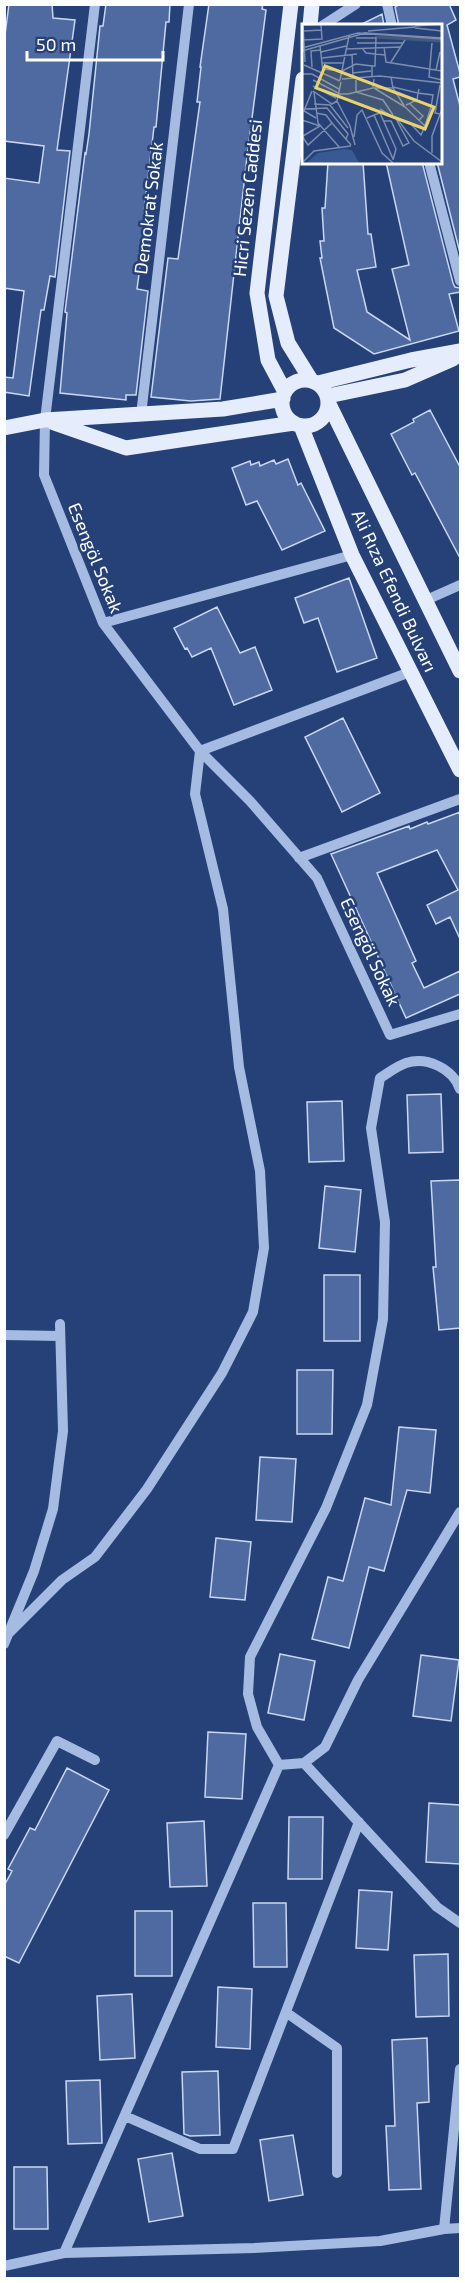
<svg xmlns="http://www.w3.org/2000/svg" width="465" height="2283" font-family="'Exo 2',sans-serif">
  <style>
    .building { fill: #4e6aa0; stroke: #c9d7f2; stroke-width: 1.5 }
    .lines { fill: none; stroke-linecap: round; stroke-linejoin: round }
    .minor { stroke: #a6bbe2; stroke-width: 10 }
    .major { stroke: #e5ecfc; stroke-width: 15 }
    .labels { text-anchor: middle; stroke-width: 5; stroke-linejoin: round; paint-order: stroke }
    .street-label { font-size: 18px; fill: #fff; stroke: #254177 }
    .inset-river { fill: none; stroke: #445980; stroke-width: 3 }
    .inset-road { fill: none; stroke: #7c8dad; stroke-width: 1.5 }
    .view { fill: #ebd36b; fill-opacity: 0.15; stroke: #ebd36b; stroke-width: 3 }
    .inset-edge { fill: none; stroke: #fff; stroke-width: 3 }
  </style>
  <rect width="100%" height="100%" fill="#254177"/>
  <path class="building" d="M9,4H52L53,18L75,20L57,150L70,151L55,277L50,276L44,310H41L29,396L4,392V377L13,378L24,291L4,288V178L39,183L44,146L4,141V43Z
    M106,4H170L169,22H166L156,127H154L144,212L145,230L137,289L148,291L136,395H126V400L60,393L67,313L65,312L85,153L86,154L89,134L100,26H103Z
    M209,4H263L262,9L266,10L247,157L220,399L191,401L151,397L168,258L178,259L200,102H197L201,67H200Z
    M400,4H449L456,20L447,25L460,73V77L453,79L460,106V253L437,162H440V26H399L395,7Z
    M382,14L384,26H358Z
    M328,162H363L368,234H371L376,267L357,270L367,312L410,340L392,269L409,265L386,162H422L453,283L455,287L460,288V292L449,294L459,331L374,354L334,328L320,258H322L320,241H324L322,208H325Z
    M430,410L460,467V558L415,473L412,475L391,434L414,422L413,419Z
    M288,459L298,485L301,483L325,531L282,550L257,501L246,505L232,468L250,461L251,465L259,462L260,466L274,460L276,464Z
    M349,578L377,658L337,672L318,618L304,623L295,598Z
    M217,607L240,653L255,647L272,690L234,705L211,648L192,657L187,648L185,649L174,628Z
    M343,718L380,793L342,812L305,737Z
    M460,812V939L450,917L436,924L427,905L458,890L437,850L377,873L416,961L412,963L424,988L460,971V994L406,1018L331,854L409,826L410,829L427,822L428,824Z
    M441,1094L443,1152L409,1153L407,1095Z
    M342,1101L344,1161L309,1162L307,1102Z
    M460,1180V1328L439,1330L433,1267H436L431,1181Z
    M325,1186L361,1190L355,1252L319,1248Z
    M324,1275H360V1341H324Z
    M297,1370H333L332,1434H297Z
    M399,1427L436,1430L430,1493L407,1490L384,1571L369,1567L349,1648L312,1639L328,1577L343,1581L365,1498L391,1505Z
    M260,1457L296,1459L292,1522L256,1520Z
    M216,1538L251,1542L245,1600L210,1597Z
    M280,1654L315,1661L304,1720L268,1713Z
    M421,1655L459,1660L451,1721L413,1716Z
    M208,1732L246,1734L242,1799L205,1797Z
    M67,1768L109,1790L19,1963L4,1956V1886L12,1871L8,1869L30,1828L35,1830Z
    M429,1803L460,1805V1864L426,1862Z
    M289,1817H323L322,1879H288Z
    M204,1821L207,1886L170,1887L167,1823Z
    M359,1890L392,1892L388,1950L356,1948Z
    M253,1903H286L287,1967H254Z
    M135,1911H172V1976H135Z
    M448,1954L449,2016L416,2017L414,1955Z
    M218,1987L252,1989L250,2049L216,2047Z
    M132,1994L135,2058L100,2060L97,1996Z
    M427,2038L429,2102L417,2103L421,2189L389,2190L386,2126H395L392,2040Z
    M218,2071L220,2135L190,2136L184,2134L182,2072Z
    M100,2080L102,2143L68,2144L66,2081Z
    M293,2135L303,2195L269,2201L260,2140Z
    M172,2153L183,2216L149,2222L138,2159Z
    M14,2167H47L48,2229H14Z"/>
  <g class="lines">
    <path class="minor" d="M95,4L45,420L44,475L103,623L200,751L250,801L317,878L390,1035L460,1014
      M387,4L392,26
      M322,26L356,4
      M429,162L460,281
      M141,415L189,4
      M424,601L460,585
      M103,623L352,555
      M299,858L460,799
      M460,1089C453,1069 427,1056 406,1063C397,1066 388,1073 380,1078L371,1128L385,1222L383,1319L367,1405L326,1508L250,1657L248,1694L257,1727L279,1765L304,1763L325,1747L358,1680L460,1512
      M4,1335L60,1336
      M6,1636L62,1580L95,1557L147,1489L222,1373L253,1312L264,1248L260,1171L239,1067L223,909L195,794L200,751L410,672
      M4,1644L34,1571L53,1509L63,1431L60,1324
      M304,1763L437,1907L460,1923
      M279,1765L64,2253L254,2248L380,2241L444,2229
      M4,1835L57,1741L95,1760
      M287,2013L337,2048V2173
      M460,2069L444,2229L460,2228
      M125,2116L200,2149H233L359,1822
      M4,2266L64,2253"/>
    <path class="major" d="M310,26L312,4
      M303,79L276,296L288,343L311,380
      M282 403a23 23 0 1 1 46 0a23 23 0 1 1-46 0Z
      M318,383L411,360L460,351
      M285,392L268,360L257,293L291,4
      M328,396L405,380L453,359
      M329,404L460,671
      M54,423L126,448L294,423
      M301,426L352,555L460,770
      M4,428L45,420L223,409L283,399"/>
  </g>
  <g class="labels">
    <g class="street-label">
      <text transform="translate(248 198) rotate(-84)" y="6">Hicri Sezen Caddesi</text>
      <text transform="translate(149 208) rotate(-83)" y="6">Demokrat Sokak</text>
      <text transform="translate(95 558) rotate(68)" y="6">Esengöl Sokak</text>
      <text transform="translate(394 591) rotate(65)" y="6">Ali Rıza Efendi Bulvarı</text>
      <text transform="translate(370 952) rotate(65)" y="6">Esengöl Sokak</text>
    </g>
  </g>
  <g transform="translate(302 24)">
    <rect width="140" height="140" fill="#254177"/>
    <path d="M42,125L50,126L57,139H4L16,129Z" fill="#395994"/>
    <path class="inset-river" d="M73,13L140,17"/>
    <path class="inset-road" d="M1,0L3,38M1,1L30,0M113,2L137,0M113,4L140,7M2,7L20,6M66,7L113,3M54,14H74L73,42H70M1,16L20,15L19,1M55,19H101M130,19L127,53L140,56M18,22L21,48M82,23L84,38L140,47M0,24L56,9L140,15M60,24L64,29L83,31M45,25L98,23M0,27L63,9L140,14M19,28L44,22M50,30L51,54M20,34L55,30M89,38L103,16M20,39H41M54,40L70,42V52M2,41L38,57M10,43L9,27L19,26M21,45L40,47L54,40M134,46L138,28M50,49L69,47M0,50H10L37,65M40,55L78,52L140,59M11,56L38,70H46L71,64L72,55M38,56L47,12M54,56V68L81,76L91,91M39,58L35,77L48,102L53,121M138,61L133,89L138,90M11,62L34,74M91,63L116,69L115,76L95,68M72,64L103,83L91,64M72,64H91L89,53M10,67L2,87L14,94M11,67L30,80L35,77M12,68L16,99L38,124M12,80L28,81L46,104M108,80L121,92L117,96M104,81L115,76L129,83L131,71L116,69L117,65M103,83L123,102L129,83M2,85L25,84L46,110L44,115M78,85L96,96L112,117L140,138M72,91L78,89L94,125L91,136M65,94L72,91L91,135M0,96L18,102L1,112M81,97H89L101,122L107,119L94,95M30,99L49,121M109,100L119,111L123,102M0,112L6,121L30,99L24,91L14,89M52,113L55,91L60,86L80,129L91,139M130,129V112L140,85M0,139L12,127L49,122"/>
    <path class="view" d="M23,42L132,83L123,105L14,64Z"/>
    <rect width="140" height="140" class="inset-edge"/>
  </g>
  <rect width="465" height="2283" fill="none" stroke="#ffffff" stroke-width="12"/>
  <path d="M27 51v9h136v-9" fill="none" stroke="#ffffff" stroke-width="3"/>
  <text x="36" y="51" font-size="18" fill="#ffffff" stroke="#254177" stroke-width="4.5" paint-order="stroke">50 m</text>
</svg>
